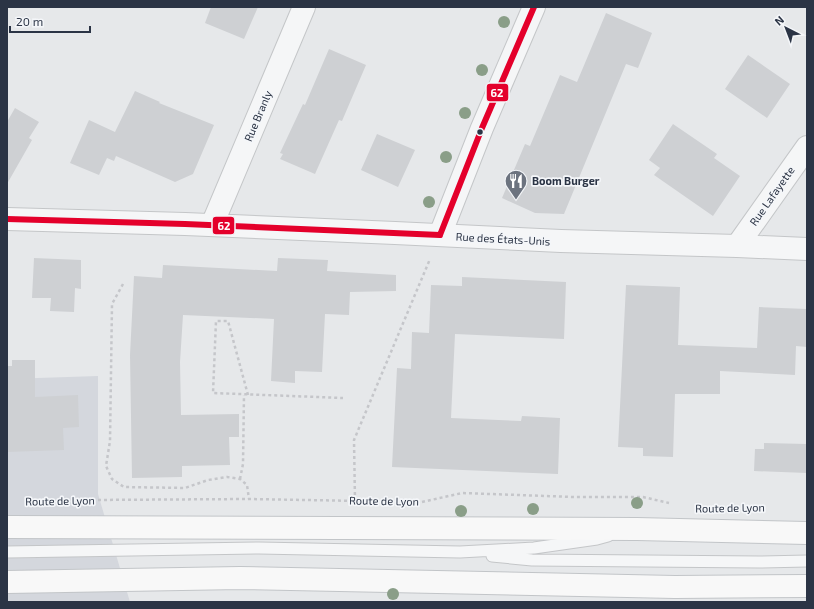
<svg xmlns="http://www.w3.org/2000/svg" width="814" height="609" font-family="'Exo 2',sans-serif">
  <style>
    .built { fill: #d4d7dd }
    .building { fill: #ced0d3 }
    .lines { fill: none; stroke-linecap: round; stroke-linejoin: round }
    .lane-casing { stroke: #c4c6c8; stroke-width: 13 }
    .street-casing { stroke: #c4c6c8; stroke-width: 24 }
    .primary-casing { stroke: #c2c5c8; stroke-width: 24 }
    .path { stroke: #c5c6ca; stroke-width: 2.5; stroke-dasharray: 3 3; stroke-linecap: butt }
    .lane { stroke: #f5f6f7; stroke-width: 11 }
    .street { stroke: #f5f6f7; stroke-width: 22 }
    .primary { stroke: #f8f8f8; stroke-width: 22 }
    .bus-1-casing { stroke: #f4f6f9; stroke-width: 9 }
    .bus-1 { stroke: #e4002b; stroke-width: 6 }
    .tree { fill: #8a9e88 }
    .bus-dot { fill: #2b3445; stroke: #f4f6f9; stroke-width: 1.5 }
    .labels { text-anchor: middle; stroke-width: 3.5; stroke-linejoin: round; paint-order: stroke }
    .street-label { font-size: 11px; fill: #2b3445; stroke: #f4f6f9 }
    .poi-label { font-size: 11px; font-weight: bold; fill: #2b3445; stroke: #f4f6f9; text-anchor: start }
    .line-badge { stroke: #f4f6f9; stroke-width: 1.5 }
    .badge-label { font-size: 11px; text-anchor: middle; font-weight: bold; fill: #fff }
  </style>
  <rect width="100%" height="100%" fill="#e6e8ea"/>
  <path class="built" d="M98,376V494L130,602H7V379Z"/>
  <path class="building" d="M211,7H258L244,39L205,23Z
    M606,13L652,33L638,68L626,64L564,214L535,213L502,198L525,144L530,146L560,75L577,82Z
    M329,49L366,65L342,121L339,120L315,174L280,159L283,154L280,153L303,104L305,105Z
    M748,55L790,84L767,118L725,89Z
    M135,91L160,102L159,103L214,125L193,174L175,182L116,156L114,161L107,158L99,175L70,163L89,120L115,132Z
    M15,108L39,122L29,138L32,140L7,184V122Z
    M673,124L717,154L714,158L740,176L713,216L654,175L660,168L649,160Z
    M377,134L415,150L398,187L361,170Z
    M34,258L81,260V289L75,288L74,312L50,311L51,298H32Z
    M278,258L328,260L327,271L396,275V291L350,292L349,315L325,314L322,372L295,371V383L271,381L274,319L183,315L180,362L181,415L239,414V437H229L230,465L182,466V477L132,478L130,355L134,276L162,278L163,265L277,271Z
    M462,277L566,282L564,339L455,334L451,418L521,421L522,416L560,418L558,474L392,467L397,368L411,369L412,332L429,333L431,285L462,286Z
    M626,285L680,287L678,345L757,348L759,307L807,309V347L796,346L795,375L720,371V394H675L673,457L643,456V448L618,447Z
    M12,360H35V397L78,395L79,427L63,428L64,450L7,452V366H12Z
    M764,443L807,444V473L754,471L755,449H764Z"/>
  <g class="lines">
    <g class="lane-casing">
      <path id="lane" d="M7,552L259,548L460,552L534,548L597,539L608,536
        M492,556L532,560L759,562L807,561"/>
    </g>
    <g class="street-casing">
      <path id="street" d="M7,219L185,224L395,233L561,241L737,246L807,249
        M212,225L304,7
        M440,235L482,128L534,7
        M737,246L807,147"/>
    </g>
    <g class="primary-casing">
      <path id="primary" d="M7,527L637,529L807,533
        M7,582L240,578L675,587L807,586"/>
    </g>
    <path class="path" d="M123,284L112,304L110,441L106,466L112,479L124,487L185,488L208,480L227,477L240,479L247,485L249,499
      M248,395L228,321H216L213,393L343,398
      M240,479L243,464L244,395
      M92,500L249,499L361,501
      M355,501L354,440L430,259
      M422,502L462,493L574,497H643L669,503"/>
    <use href="#lane" class="lane"/>
    <use href="#street" class="street"/>
    <use href="#primary" class="primary"/>
    <g class="bus-1-casing">
      <path id="bus-1" d="M7,219L185,224L440,235
        M440,235L482,128L534,7"/>
    </g>
    <use href="#bus-1" class="bus-1"/>
  </g>
  <g class="tree">
    <circle cx="504" cy="22" r="6"/>
    <circle cx="482" cy="70" r="6"/>
    <circle cx="465" cy="113" r="6"/>
    <circle cx="446" cy="157" r="6"/>
    <circle cx="429" cy="202" r="6"/>
    <circle cx="637" cy="503" r="6"/>
    <circle cx="533" cy="509" r="6"/>
    <circle cx="461" cy="511" r="6"/>
    <circle cx="393" cy="594" r="6"/>
  </g>
  <defs>
    <g id="restaurant-pin" transform="scale(1.15)"><path d="M0 17L-7.5 6A9.5 9.5 0 1 1 7.5 6Z" fill="#6c737f" stroke="#f4f6f9"/><path d="M-5-6h1v4h1v-4h1v4h1v-4h1v5L-1.5 .5V6h-2V.5L-5-1ZM5-6V6H3V1.5H1.5Q1.5-4 5-6Z" fill="#fff"/></g>
  </defs>
  <g fill-rule="evenodd">
    <use href="#restaurant-pin" x="516" y="181"/>
  </g>
  <circle class="bus-dot" cx="480" cy="132" r="3.5"/>
  <g class="labels">
    <g class="street-label">
      <text transform="translate(258 116) rotate(-67)" y="4">Rue Branly</text>
      <text transform="translate(772 196) rotate(-55)" y="4">Rue Lafayette</text>
      <text transform="translate(503 239) rotate(3)" y="4">Rue des États-Unis</text>
      <text transform="translate(60 501) rotate(-1)" y="4">Route de Lyon</text>
      <text transform="translate(384 501) rotate(1)" y="4">Route de Lyon</text>
      <text transform="translate(730 508) rotate(-1)" y="4">Route de Lyon</text>
    </g>
    <g class="poi-label">
      <text x="532" y="185">Boom Burger</text>
    </g>
  </g>
  <g class="line-badge">
    <rect x="486" y="83" width="23" height="19" rx="4" fill="#e4002b"/>
    <rect x="212" y="216" width="23" height="19" rx="4" fill="#e4002b"/>
  </g>
  <g class="badge-label">
    <text x="497" y="97">62</text>
    <text x="224" y="230">62</text>
  </g>
  <rect width="814" height="609" fill="none" stroke="#2b3445" stroke-width="16"/>
  <g transform="translate(786 28) rotate(318)" stroke="#f4f6f9" stroke-width="3" paint-order="stroke">
  <path d="M0-3L7 15L0 10L-7 15Z" fill="#2b3445"/>
  <text y="-6" font-size="11" font-weight="bold" text-anchor="middle" fill="#2b3445">N</text>
  </g>
  <path d="M10 26v6h80v-6" fill="none" stroke="#2b3445" stroke-width="2"/>
  <text x="16" y="26" font-size="12" fill="#2b3445" stroke="#f4f6f9" stroke-width="3" paint-order="stroke">20 m</text>
</svg>
